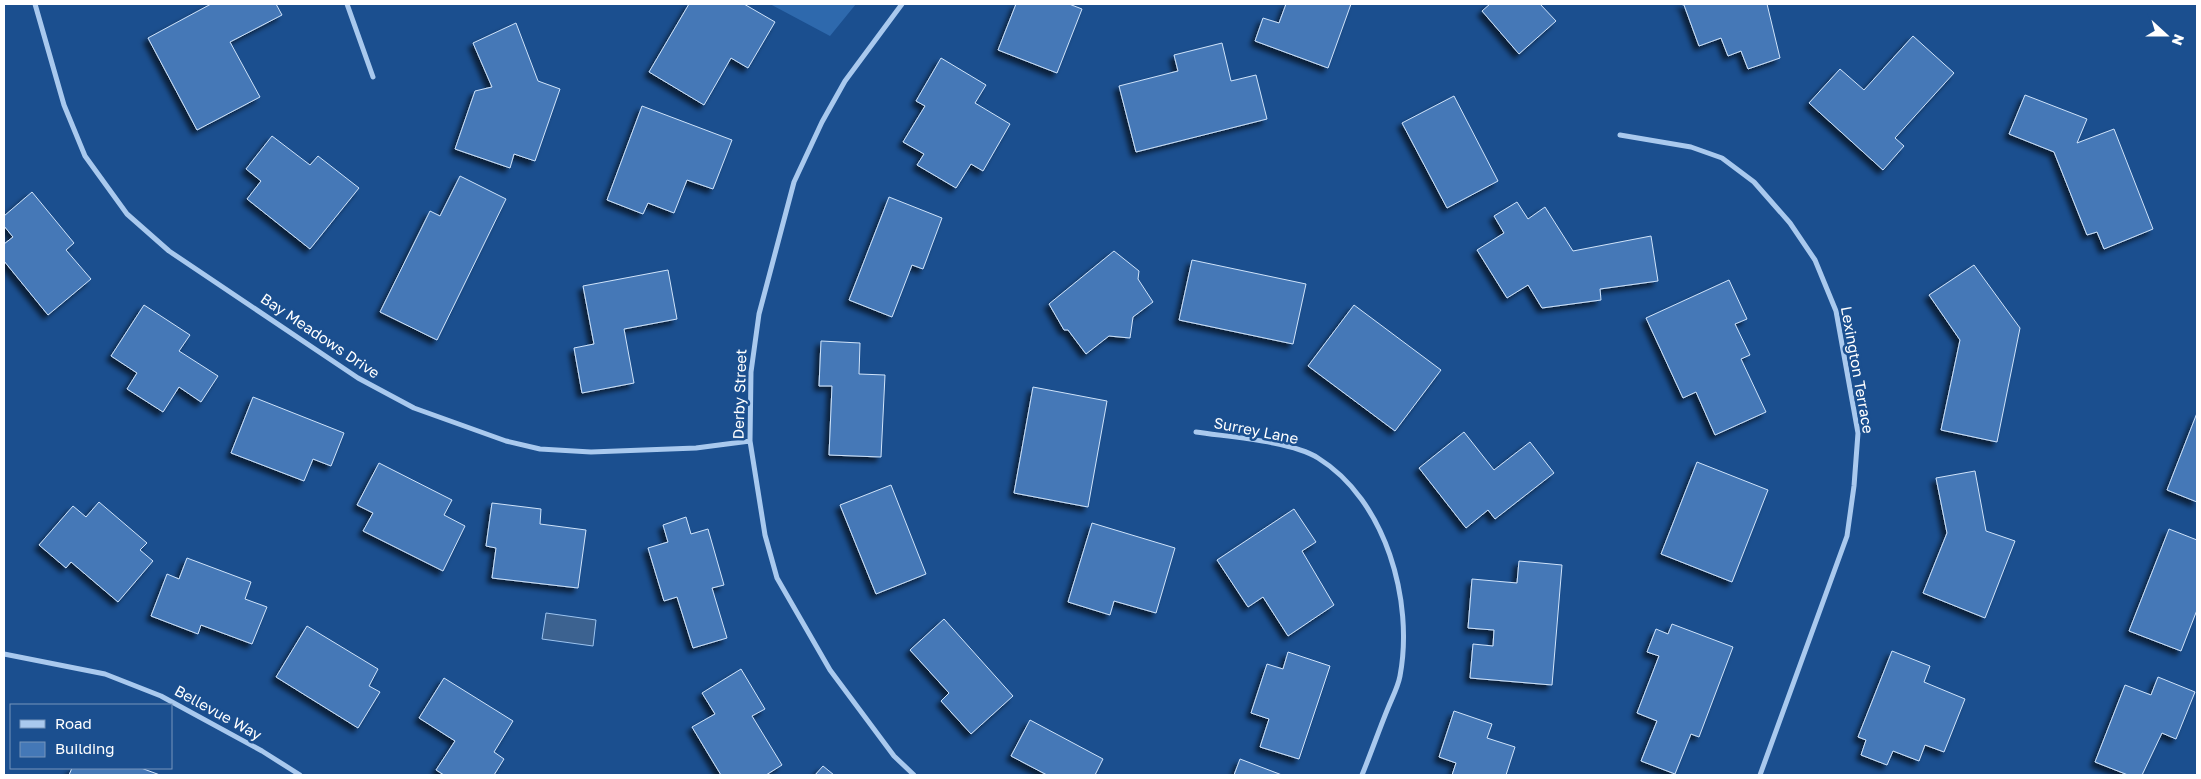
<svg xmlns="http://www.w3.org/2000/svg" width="2201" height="779" viewBox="0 0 2201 779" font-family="'Golos Text',sans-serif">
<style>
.green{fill:#2e69ad}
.water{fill:#3c6290;stroke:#9cc4f0}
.building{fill:#4478b7;stroke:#cfe3fa;filter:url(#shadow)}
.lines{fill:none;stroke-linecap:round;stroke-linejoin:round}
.minor{stroke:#a9c9ee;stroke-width:5}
.labels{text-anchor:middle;stroke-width:5;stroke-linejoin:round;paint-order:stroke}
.street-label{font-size:15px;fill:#fff;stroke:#1b4f8f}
</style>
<defs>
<filter id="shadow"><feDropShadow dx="-4.5" dy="4.5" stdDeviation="2.5" flood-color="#0009"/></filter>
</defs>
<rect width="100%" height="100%" fill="#1b4f8f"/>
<path class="green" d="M770,4h86l-26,32z"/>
<path class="water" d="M546,613l50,7 -3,26 -51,-7z"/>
<path class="building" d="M211,4h65l6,11 -52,27 30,55 -63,33 -49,-92z
M689,4h55l31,18 -27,46 -17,-10 -27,47 -55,-33z
M1016,4h53l13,5 -25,64 -59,-23z
M1286,4h65l-23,64 -73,-27 8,-23 16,5z
M1490,4h50l16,17 -37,33 -37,-43z
M1680,4h87l13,54 -32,11 -7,-18 -13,5 -7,-18 -22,8 -15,-41z
M516,23l22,58 22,8 -25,72 -21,-7 -4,14 -55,-19 20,-58 17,-4 -19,-44z
M1913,36l41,37 -59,65 9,8 -21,24 -74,-67 31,-34 24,21z
M1222,43l9,38 25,-6 11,44 -131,33 -17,-66 59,-15 -4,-16z
M941,58l45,27 -11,18 35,21 -27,47 -12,-7 -15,24 -39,-23 7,-11 -21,-12 22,-36 -9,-5z
M2025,95l62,24 -10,24 37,-14 39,100 -49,20 -7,-17 -10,3 -33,-83 -45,-18z
M1454,96l44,85 -51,27 -45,-85z
M642,106l90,34 -19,49 -26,-9 -13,33 -26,-10 -5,11 -36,-14z
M272,136l38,29 8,-9 41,32 -49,61 -63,-50 14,-18 -15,-12z
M460,176l46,23 -69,141 -57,-28 50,-101 10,5z
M32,192l42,51 -8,7 25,29 -43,36 -44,-54v-17l9,-7 -9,-11v-10z
M889,197l53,21 -19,51 -11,-4 -20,52 -43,-17z
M1517,202l11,17 17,-12 28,44 78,-15 7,45 -58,8 1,11 -59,8 -14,-23 -21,13 -30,-48 27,-17 -10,-17z
M1114,251l25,20 -1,8 15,23 -20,15 -3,21 -21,-2 -23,18 -18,-24h-4l-15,-26z
M1192,260l114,24 -13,60 -114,-24z
M1974,265l46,63 -23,114 -56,-12 19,-90 -31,-45z
M668,270l9,49 -53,10 10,54 -52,10 -8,-45 20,-4 -11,-58z
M1729,280l18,39 -12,5 15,31 -9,4 25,53 -51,23 -19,-43 -13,6 -37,-80z
M144,305l46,30 -11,16 39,25 -17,26 -22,-15 -16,25 -36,-23 10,-16 -26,-17z
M1354,305l87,65 -46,61 -87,-65z
M821,341l39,2 -1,31 26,1 -4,82 -52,-2 3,-69h-13z
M1033,387l74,14 -19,106 -74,-14z
M253,397l91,36 -13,33 -18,-7 -9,22 -73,-28z
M2197,413v89l-30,-12z
M1464,432l30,38 36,-28 24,31 -59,46 -7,-9 -22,18 -47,-60z
M1697,462l71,28 -36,92 -71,-28z
M379,463l73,37 -8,15 21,11 -22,45 -80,-40 10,-18 -16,-8z
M1975,471l11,60 29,10 -30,77 -62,-25 24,-60 -11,-55z
M891,485l35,89 -50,20 -36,-89z
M99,502l48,41 -7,7 13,11 -35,41 -47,-40 -5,6 -27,-23 34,-39 13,11z
M492,503l49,6 -1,15 46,6 -8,58 -86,-10 4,-30 -10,-2z
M1294,509l22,33 -14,9 32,54 -46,31 -25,-39 -15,10 -31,-47z
M686,517l5,17 17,-5 16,56 -12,3 15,50 -34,10 -16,-51 -13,4 -16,-53 20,-6 -5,-17z
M1092,523l83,25 -19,65 -42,-12 -4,14 -42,-13z
M2169,529l28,11v70l-16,41 -52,-20z
M187,558l64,24 -6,17 22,8 -15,37 -51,-19 -3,9 -47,-18 16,-42 12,5z
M1519,561l43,4 -10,120 -82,-7 3,-34 20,2 1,-16 -26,-2 4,-49 45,4z
M944,619l69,77 -42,38 -30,-33 8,-8 -39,-43z
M1672,624l61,23 -34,90 -8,-3 -16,40 -34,-13 16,-40 -20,-8 22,-57 -12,-4 9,-23 12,5z
M307,626l71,43 -9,17 11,6 -22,36 -82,-51z
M1892,651l38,15 -6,16 41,17 -21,53 -19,-7 -6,16 -26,-10 -6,14 -26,-10 5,-15 -8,-3z
M1288,652l42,14 -31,93 -39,-12 9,-28 -18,-6 16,-49 16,5z
M741,669l24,40 -13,7 30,49 -16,10h-45l-29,-48 23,-13 -13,-21z
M2158,677l37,15 -19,47 -14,-6 -20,42h-14l-33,-13 30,-77 26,10z
M444,678l69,43 -19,31 10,7 -10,16h-50l-8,-5 19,-29 -36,-23z
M1454,711l38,13 -5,14 28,9 -9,28h-54l4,-12 -17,-6z
M1030,720l73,39 -8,16h-48l-36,-19z
M1240,759l42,16h-48z
M823,766l11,9h-19z
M72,768h69l19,7h-91z"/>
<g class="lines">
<path class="minor" d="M35,4l29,101 21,51 42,58 42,37 189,127 56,30 92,33 34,8 51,3 105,-4 54,-7
M347,4l26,73
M902,4l-57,77 -23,41 -28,60 -35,132 -8,58 -1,69 15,94 12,43 53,92 64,86 20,19
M1620,135l71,12 31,11 32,24 36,41 25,37 21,51 22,122 -4,53 -7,50 -87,239
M1196,432c33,5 95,9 122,26 68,42 96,143 82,218 -2,11 -8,22 -12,32 -9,22 -17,45 -26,67
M4,654l101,20 56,22 101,55 38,24"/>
</g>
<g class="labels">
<g class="street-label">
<text transform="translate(320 336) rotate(34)" y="5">Bay Meadows Drive</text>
<text transform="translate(1857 370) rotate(80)" y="5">Lexington Terrace</text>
<text transform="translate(740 394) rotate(-88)" y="5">Derby Street</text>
<text transform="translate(1256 431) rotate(11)" y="5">Surrey Lane</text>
<text transform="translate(218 713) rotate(29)" y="5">Bellevue Way</text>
</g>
</g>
<rect width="2201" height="779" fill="none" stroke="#ffffff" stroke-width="10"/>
<rect x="10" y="704" width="162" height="65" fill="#1b4f8f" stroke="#7695bc"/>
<rect x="20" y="720" width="25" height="8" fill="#a9c9ee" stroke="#7695bc"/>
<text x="55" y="729" font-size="15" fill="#ffffff">Road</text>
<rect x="20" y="742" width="25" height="15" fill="#4478b7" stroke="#7695bc"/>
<text x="55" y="754" font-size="15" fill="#ffffff">Building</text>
<g transform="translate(2166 35) rotate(111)" stroke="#1b4f8f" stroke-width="4" paint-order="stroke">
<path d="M0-4L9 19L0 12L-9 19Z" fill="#ffffff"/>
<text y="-8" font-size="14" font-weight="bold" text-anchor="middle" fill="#ffffff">N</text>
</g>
</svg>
